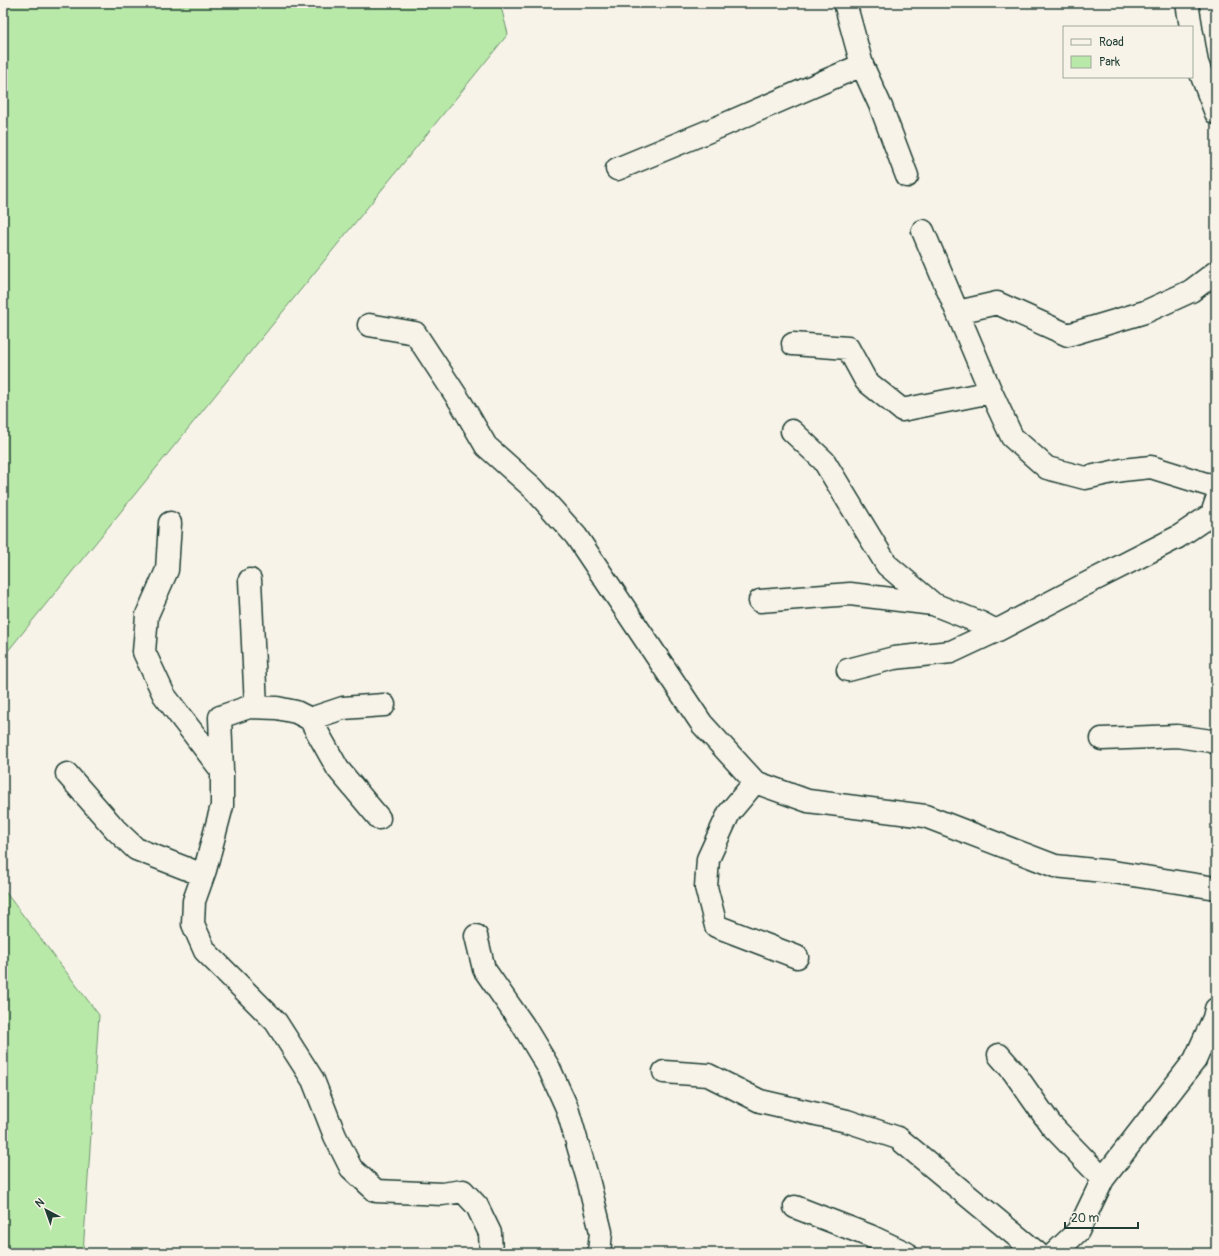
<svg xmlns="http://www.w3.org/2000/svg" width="1219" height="1256" viewBox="0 0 1219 1256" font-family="Pangolin,sans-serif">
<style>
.green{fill:#b9e9a8;stroke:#6c936e}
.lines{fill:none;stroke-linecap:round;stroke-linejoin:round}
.minor-casing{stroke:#1f3d34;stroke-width:25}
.minor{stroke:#f7f3e8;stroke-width:22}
</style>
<rect width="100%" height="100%" fill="#f7f3e8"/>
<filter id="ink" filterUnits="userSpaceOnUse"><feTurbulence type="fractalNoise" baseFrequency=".025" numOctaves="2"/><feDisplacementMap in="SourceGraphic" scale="8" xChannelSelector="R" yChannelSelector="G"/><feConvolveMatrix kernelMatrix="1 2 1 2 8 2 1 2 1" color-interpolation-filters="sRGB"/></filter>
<g filter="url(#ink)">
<path class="green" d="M3,3h497l8,31 -505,623z
M3,889l96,126 -16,238h-80z"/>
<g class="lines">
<defs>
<path id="minor" d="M845,3l17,62 19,42 26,69
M1187,3l4,24
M1192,33l5,30 19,50
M617,169l104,-43 141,-61
M923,231l68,161
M958,312l39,-9 71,32 77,-23 46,-21 25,-19
M369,325l46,8 46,70 25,43 47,42 43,48 126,188 53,58 53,19 117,15 130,50 58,6 103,16
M793,344l55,4 18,33 36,29 89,-18 21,45 35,31 38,10 37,-8 29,-3 58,18 7,-2
M792,431l32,30 63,104 46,39 48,19 15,8 84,-44 98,-50 34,-23 4,-12
M170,523l-3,47 -20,45 -3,37 20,43 58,76
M250,580l6,127
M760,601l90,-7 83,10
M848,670l46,-12 57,-6 45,-21
M310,719l33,-11 41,-3
M1102,739l75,-3 34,5 5,2
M67,774l49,56 20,19 67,26
M755,782l-26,31 -21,46 -2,28 10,39 81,31
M379,818l-41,-49 -28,-50 -14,-7 -19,-4 -28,-1 -29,10 2,54v35l-17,64 -11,31 -1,23 12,27 71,71 37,58 22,56 16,32 25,23 66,3 21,-3 14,15 13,27 1,20
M476,936l8,33 39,56 26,43 18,40 22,75 12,49 -2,21
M999,1055l14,16 38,54 52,54
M664,1072l44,3 52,26 87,20 51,17 139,115
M795,1207l75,29 36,17
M1055,1253l23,-22 25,-52 92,-119 19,-42 2,-9"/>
</defs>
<use href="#minor" class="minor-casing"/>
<use href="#minor" class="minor"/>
</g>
</g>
<rect width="1219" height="1256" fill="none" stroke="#f7f3e8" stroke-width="16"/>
<rect x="8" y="8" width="1203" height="1240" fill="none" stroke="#1f3d34" stroke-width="1.5" filter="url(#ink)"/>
<rect x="1063" y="26" width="130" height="52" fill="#f7f3e8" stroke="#a1aaa0"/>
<rect x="1071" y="39" width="20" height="6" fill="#f7f3e8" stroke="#a1aaa0"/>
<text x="1099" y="46" font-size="12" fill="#1f3d34">Road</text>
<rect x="1071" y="56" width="20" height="12" fill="#b9e9a8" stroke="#a1aaa0"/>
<text x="1099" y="66" font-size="12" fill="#1f3d34">Park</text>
<g transform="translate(46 1210) rotate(319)" stroke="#f7f3e8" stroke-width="3" paint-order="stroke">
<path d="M0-3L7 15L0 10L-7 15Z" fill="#1f3d34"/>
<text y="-6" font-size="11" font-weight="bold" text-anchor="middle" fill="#1f3d34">N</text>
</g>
<path d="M1065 1222v6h73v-6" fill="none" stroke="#1f3d34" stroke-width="2"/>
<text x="1071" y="1222" font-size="12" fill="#1f3d34" stroke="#f7f3e8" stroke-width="3" paint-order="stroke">20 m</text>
</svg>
